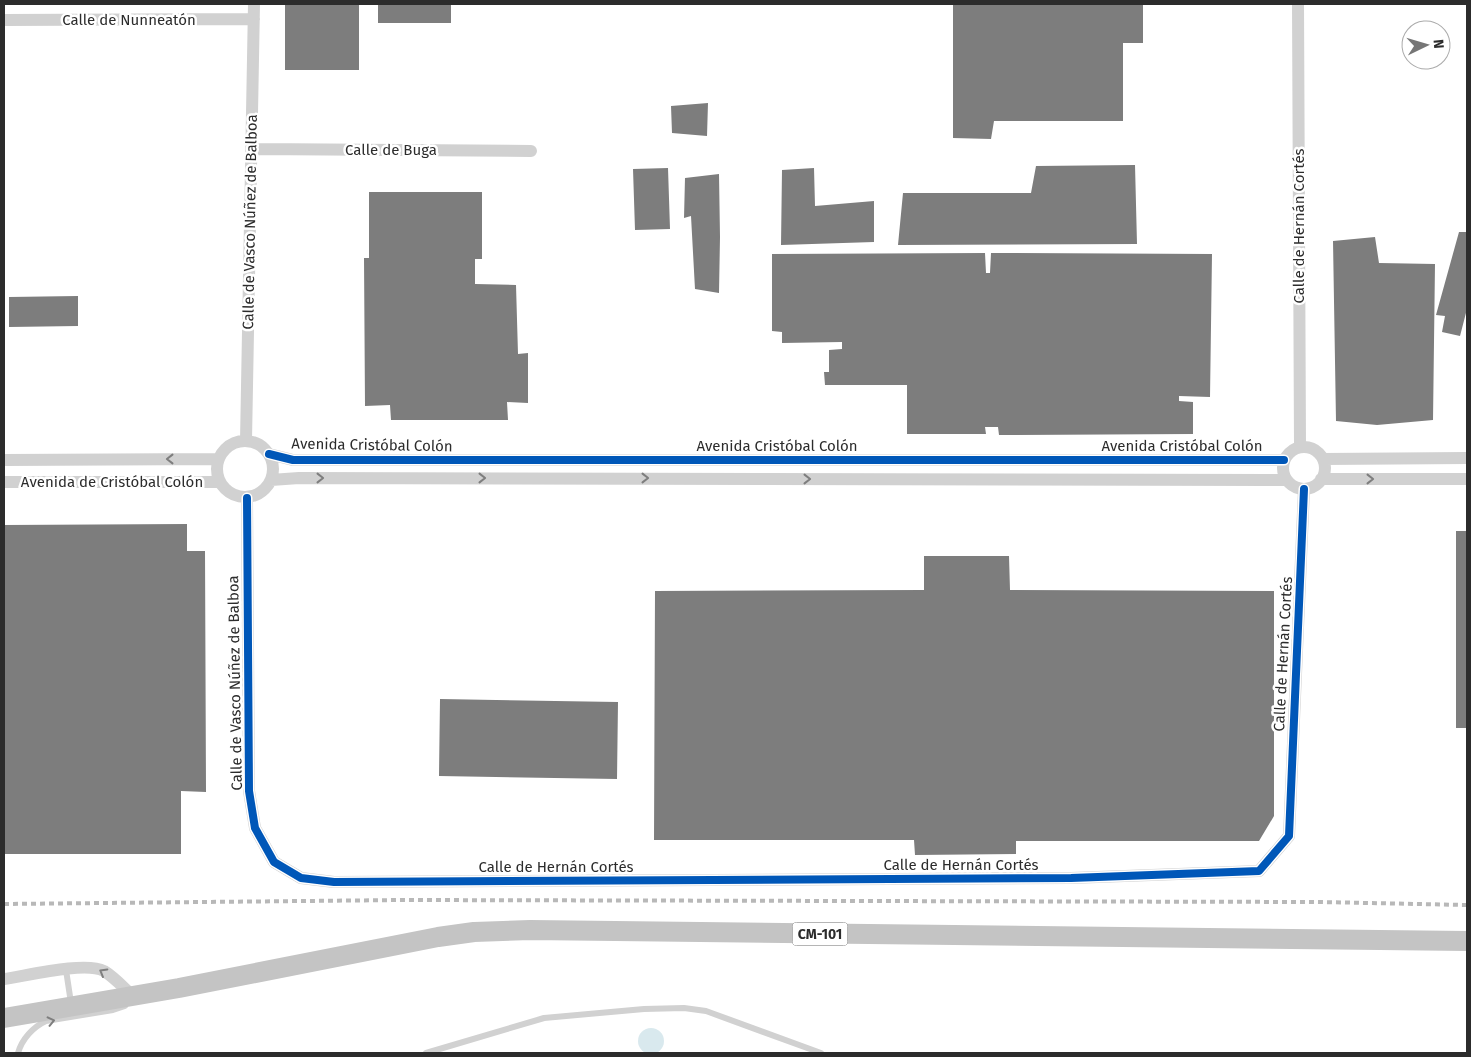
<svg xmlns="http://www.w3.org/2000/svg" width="1471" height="1057" viewBox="0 0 1471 1057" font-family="'Fira Sans',sans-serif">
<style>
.water{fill:#d9e9ee}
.building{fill:#7d7d7d}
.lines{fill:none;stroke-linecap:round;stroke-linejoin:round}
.service{stroke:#d1d1d1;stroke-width:6}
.minor{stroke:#d1d1d1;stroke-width:12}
.primary{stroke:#c4c4c4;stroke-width:20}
.rail{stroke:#b8b8b8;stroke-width:4;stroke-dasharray:5 4;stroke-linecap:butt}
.cycleway-casing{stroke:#fff;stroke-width:11}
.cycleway{stroke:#0057b8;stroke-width:8}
.oneway{stroke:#7e7e7e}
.labels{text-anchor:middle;stroke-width:5;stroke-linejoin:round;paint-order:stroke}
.shield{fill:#fff;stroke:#6b6b6b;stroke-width:1}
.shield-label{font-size:14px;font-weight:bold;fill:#2c2c2c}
.street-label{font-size:15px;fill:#2c2c2c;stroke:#fff}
</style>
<rect width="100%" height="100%" fill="#fff"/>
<path class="water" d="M638 1041a13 13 0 1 1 26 0a13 13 0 1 1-26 0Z"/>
<path class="building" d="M285,4h74v66h-74z
M378,4h73v19h-73z
M953,4h190v39h-20v78h-129l-3,18 -38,-1z
M708,103l-1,33 -35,-3 -1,-27z
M1135,165l2,79 -239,1 5,-52h128l5,-27z
M668,168l2,61 -35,1 -2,-61z
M814,168l1,38 59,-5v41l-93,3 1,-75z
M719,174l1,63 -1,56 -24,-4 -4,-73 -7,2 1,-40z
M369,192h113v67h-7v25l41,1 2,69 10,-1v50l-21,-1 1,18h-117l-1,-15 -25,1 -1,-148h5z
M1459,232h8v77l-7,27 -18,-4 3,-16 -9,-1z
M1375,237l4,26 56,1 -2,156 -56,5 -41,-4 -3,-180z
M985,253l1,20h4l1,-20 221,1 -2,143 -31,-1v5l14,1v32l-194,1 -1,-8h-13l1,7h-79v-49h-82l-1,-13h5v-22l13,-1v-7l-60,1v-11l-10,-1v-77z
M78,296v30l-69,1v-30z
M187,524v27h18l1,241 -25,-1v63h-177v-329z
M1456,531h11v197h-11z
M924,556h85l1,34 264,1v225l-15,25h-243v13l-101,1 -1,-15h-260l1,-249 269,-1z
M440,699l178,3 -1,77 -178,-3z"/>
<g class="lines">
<path class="service" d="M66,970l5,33
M18,1053c4,-14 15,-26 28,-32l67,-11 12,-4
M426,1053l118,-35 100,-9 40,-1 22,3 115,42"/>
<path class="minor" d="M1298,4l2,443
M4,20l250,-1
M252,149l279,2
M217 469a28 28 0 1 1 56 0a28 28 0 1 1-56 0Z
M246,441l8,-437
M1283 468a21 21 0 1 1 42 0a21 21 0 1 1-42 0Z
M269,454l24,6h991
M1323,459l144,-1
M4,460l215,-1
M1321,479h146
M271,480l28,-2 987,2
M4,482h216
M247,498l2,293 6,37 19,34 27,16 33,4 737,-4 188,-7 30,-35 15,-347
M4,979c22,-3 81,-18 100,-8 10,6 20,17 29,25"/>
<path class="primary" d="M4,1018l175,-30 259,-51 36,-5 56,-2 937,11"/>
<path class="rail" d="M4,904l399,-4 917,2 147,3"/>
<defs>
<path id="cycleway" d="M269,454l24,6h991
M247,498l2,293 6,37 19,34 27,16 33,4 737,-4 188,-7 30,-35 15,-347"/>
</defs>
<use href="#cycleway" class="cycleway-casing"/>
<use href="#cycleway" class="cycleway"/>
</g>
<defs><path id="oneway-chevron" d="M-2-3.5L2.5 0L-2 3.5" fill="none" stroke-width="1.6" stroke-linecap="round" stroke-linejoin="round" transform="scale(1.25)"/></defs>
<g class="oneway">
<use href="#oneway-chevron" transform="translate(170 459) rotate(180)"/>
<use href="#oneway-chevron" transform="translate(320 478)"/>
<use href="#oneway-chevron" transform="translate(482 478)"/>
<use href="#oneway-chevron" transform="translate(645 478)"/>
<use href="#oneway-chevron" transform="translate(807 479)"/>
<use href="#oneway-chevron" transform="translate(1370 479)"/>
<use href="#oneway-chevron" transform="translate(103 972) rotate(-150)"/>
<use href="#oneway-chevron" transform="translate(51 1021) rotate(-13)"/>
</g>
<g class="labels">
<rect class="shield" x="792.5" y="922.5" width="55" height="23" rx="4"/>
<g class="shield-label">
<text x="820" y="939">CM-101</text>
</g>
<g class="street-label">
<text x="129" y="25">Calle de Nunneatón</text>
<text x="391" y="155">Calle de Buga</text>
<text transform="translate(250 222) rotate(-89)" y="5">Calle de Vasco Núñez de Balboa</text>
<text transform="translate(1299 226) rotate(-90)" y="5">Calle de Hernán Cortés</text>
<text transform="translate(372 445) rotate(1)" y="5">Avenida Cristóbal Colón</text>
<text x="777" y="451">Avenida Cristóbal Colón</text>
<text x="1182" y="451">Avenida Cristóbal Colón</text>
<text x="112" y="487">Avenida de Cristóbal Colón</text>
<text transform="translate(1283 654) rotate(-87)" y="5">Calle de Hernán Cortés</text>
<text transform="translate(235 683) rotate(-91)" y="5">Calle de Vasco Núñez de Balboa</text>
<text x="961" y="870">Calle de Hernán Cortés</text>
<text x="556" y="872">Calle de Hernán Cortés</text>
</g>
</g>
<rect width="1471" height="1057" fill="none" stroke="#2c2c2c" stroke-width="10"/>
<g transform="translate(1426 45) rotate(85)"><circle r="24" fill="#ffffff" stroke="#ababab"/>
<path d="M0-4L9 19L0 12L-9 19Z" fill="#767676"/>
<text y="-8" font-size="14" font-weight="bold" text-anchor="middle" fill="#2c2c2c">N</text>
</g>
</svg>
